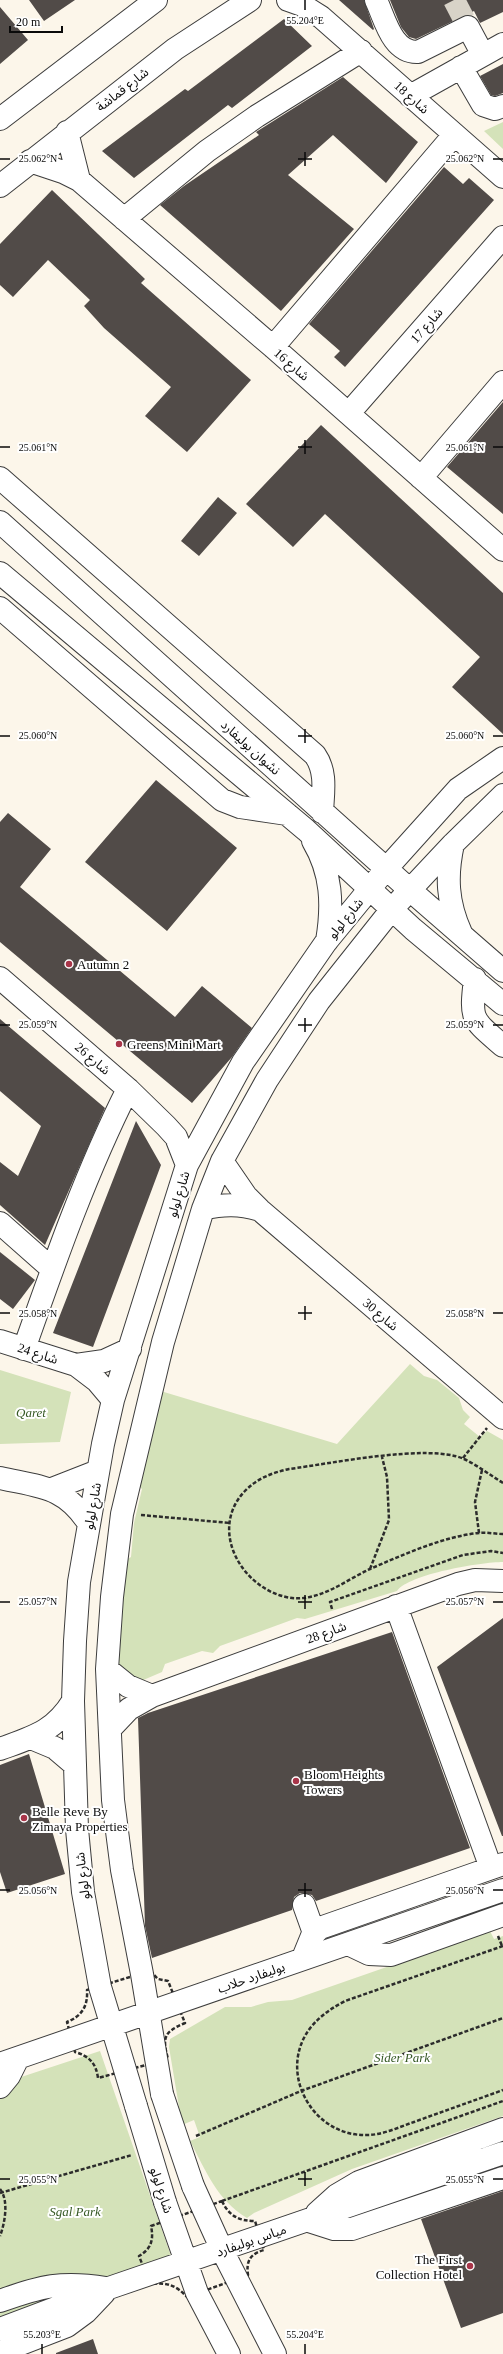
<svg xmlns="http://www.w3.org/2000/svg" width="503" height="2354" viewBox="0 0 503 2354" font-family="'Times New Roman','Noto Sans Arabic',serif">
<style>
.green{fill:#d4e2b9}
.building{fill:#514b48}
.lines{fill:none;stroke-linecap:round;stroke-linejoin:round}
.minor-tunnel{stroke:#d8d3c8;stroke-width:22;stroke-dasharray:22 11;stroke-linecap:butt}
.minor-casing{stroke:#3d3d3d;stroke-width:24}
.path{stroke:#2c2c2c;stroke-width:2.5;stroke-dasharray:4 2;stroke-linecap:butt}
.minor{stroke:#fff;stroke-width:22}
.minor-bridge-casing{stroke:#3d3d3d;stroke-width:24;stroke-linecap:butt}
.minor-bridge{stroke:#fff;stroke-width:22}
.ticks{fill:none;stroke:#0a0a0a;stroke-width:1.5}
.poi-dot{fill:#a83549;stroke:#fff;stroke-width:1.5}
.labels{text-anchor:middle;stroke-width:4;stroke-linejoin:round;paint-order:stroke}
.street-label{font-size:13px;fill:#0a0a0a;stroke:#fff}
.poi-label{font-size:13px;fill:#0a0a0a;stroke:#fff;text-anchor:start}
.park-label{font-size:13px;font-style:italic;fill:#365924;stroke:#fff}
.ticks-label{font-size:10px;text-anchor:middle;fill:#0a0a0a;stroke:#fff;stroke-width:4;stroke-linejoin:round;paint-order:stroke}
</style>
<rect width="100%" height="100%" fill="#fcf6ea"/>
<path class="green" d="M503,122v27l-19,-18z
M410,1364l14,12 13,4 22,18 4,12 7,7 -6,7 16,13 7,-6 16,9v122c-22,0 -94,12 -106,29l-92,28 -8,-1 -77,28 -7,7 -11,-2 -37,13 -3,8 -21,9 -27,-11 4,-105 13,-8 3,-34 8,-34 -7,-6 19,-94 183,55z
M0,1370l71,22 -11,50 -60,2z
M490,1931l4,8 9,-3v180l-151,53 -98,44 -7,5c-30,-18 -41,-47 -57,-77l10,-4 -6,-17 -12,5 -13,-78 1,-8 55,-32h26l17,-5 24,-2z
M100,2051l71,205 -171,63v-235z"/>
<path class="building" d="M29,0h46l-31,21z
M339,0h25l10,29 -1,1z
M390,0h113v12l-23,11 -6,-12 -58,28 -7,-2 -8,-10z
M0,7l28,33 -28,24z
M284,19l28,27 -80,62 -4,-3 -94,73 -32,-27 83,-62 3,2z
M503,64v29l-8,3 -4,-1 -11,-19z
M343,77l75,65 -32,41 -53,-48 -45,40 66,54 -73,82 -121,-106 24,-19 75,-51 -3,-3z
M444,167l19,17 6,-6 25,22 -149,167 -11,-10 6,-6 -31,-27z
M52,190l93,89 -4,4 110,97 -64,72 -42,-36 26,-29 -67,-59 -20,-22 6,-6 -42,-40 -35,37 -13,-12v-41z
M503,402v112l-56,-47z
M321,425l182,168v141l-51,-47 28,-30 -155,-143 -32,33 -47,-43z
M218,497l19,16 -38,43 -18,-15z
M156,780l81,68 -70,83 -82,-69z
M8,813l43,36 -31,38 155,130 27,-31 50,42 -20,29 -40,46 -192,-161v-120z
M0,1019l105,89 -60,137 -45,-40v-43l18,14 23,-50 -41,-35z
M136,1121l25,44 -68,182 -40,-14z
M0,1252l35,28 -22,29 -13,-10z
M503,1618v218h-1l-65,-169z
M392,1632l78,216 -154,53 -4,-6 -12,-2 -6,4 -2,13 -140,48 -7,-32 -7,-208 10,-5z
M29,1754l36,120 -58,19 -7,-21v-107z
M503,2191v122l-42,15 -40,-109z
M93,2339l5,15h-42v-1z"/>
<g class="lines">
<path class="minor-tunnel" d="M454,0l14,27"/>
<defs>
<path id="minor" d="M288,0l14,5 19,12 182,160
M376,0c9,19 16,53 42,52l50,-25 15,28
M461,67l22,38 12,4 8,-3
M410,96l93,-52
M0,119l156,-119
M67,132l12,48
M30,161l33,11 16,8 194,167 230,203
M0,186l175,-137 75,-49
M124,219l83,-68 50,-35 104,-65
M273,347l181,-212
M349,413l154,-176
M0,478l315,277c12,17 8,37 7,57
M421,478l82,-96
M0,522l410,368 93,81
M0,573l306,257 107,99 90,75
M0,608l222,192 18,7 47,7
M313,841c19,32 20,64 14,100
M453,844c-7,32 -6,58 8,89
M0,978l128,111 38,37 10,11 11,28
M475,979c-5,42 -3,40 28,67
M222,1161l24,35 14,14 243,208
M203,1209c21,-5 36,-5 57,1
M0,1223l52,46
M0,1341l76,24 21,16 16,19
M24,1349c31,-88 62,-177 104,-260
M76,1365l28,-4 26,-12
M0,1478c40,9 65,8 89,46
M52,1489l46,-18
M396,1606l95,262
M107,1669l21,17 24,10
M110,1729l19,-20 23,-13 306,-112 17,-4 28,1
M31,1738l24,10 20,17
M0,1749c33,-12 54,-17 73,-48
M304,1905l10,28
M348,1944l21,10 22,1 112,-40
M303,1958l9,-22 8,-8 183,-64
M0,2064l503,-174
M0,2087l9,-11 9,-18
M162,2094l-20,-120 -20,-104 -9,-70 -6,-131 5,-72 10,-83 41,-172 40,-133 19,-48 45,-81 52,-79 73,-92 61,-65 50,-49
M136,2106l-36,-119 -17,-95 -6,-63 -4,-128 2,-60 4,-59 24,-138 10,-44 74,-235 56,-103 83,-120 60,-73 72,-80 45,-31
M193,2186l29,64 53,104
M165,2202l32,91 32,61
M317,2213l20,-18 22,-13 144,-53
M309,2221l25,8h18l151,-51
M0,2301c41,-15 62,-20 106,-13
M0,2329l109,-41 394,-135
M0,2352l67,-26 19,-14 18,-19"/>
</defs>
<use href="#minor" class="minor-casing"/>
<path class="path" d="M463,1458l24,-30
M503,1483c-13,-8 -26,-18 -39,-24 -35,-16 -135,5 -175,10 -18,4 -33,10 -45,23 -35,38 -3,95 42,105 31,7 58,-16 84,-28 32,-14 75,-33 109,-36 8,-1 16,1 24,1
M141,1515l89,8
M479,1533l-4,-31 7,-32
M370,1569l19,-49 -2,-43 -5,-20
M332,1609l-2,-7 133,-47 28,-4 12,2
M498,1936l4,10
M503,1946l-158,55c-13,7 -24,14 -34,26 -35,44 1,110 56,108 16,0 32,-8 47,-13 30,-11 59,-21 89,-32
M150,1971l8,8 10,2 17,42c-21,9 -23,14 -17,36l-70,19c-2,-15 -9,-22 -23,-26l-8,-30c15,-6 21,-16 20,-32z
M196,2136l105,-45 202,-73
M0,2189c9,11 5,34 0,47
M0,2193l132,-38
M222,2201c7,15 17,20 33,20l9,29c-14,4 -18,11 -16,25l-61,22c-11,-12 -21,-15 -37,-13l-11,-28c12,-7 15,-16 12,-30z
M222,2201l281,-100"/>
<use href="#minor" class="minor"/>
<defs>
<path id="minor-bridge" d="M162,2094l31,92
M136,2106l29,96"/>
</defs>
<use href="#minor-bridge" class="minor-bridge-casing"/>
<use href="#minor-bridge" class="minor-bridge"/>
</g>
<path class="ticks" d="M305,0v10M305,152v14M0,159h10M298,159h14M493,159h10M305,440v14M0,447h10M298,447h14M493,447h10M305,729v14M0,736h10M298,736h14M493,736h10M305,1018v14M0,1025h10M298,1025h14M493,1025h10M305,1306v14M0,1313h10M298,1313h14M493,1313h10M305,1595v14M0,1602h10M298,1602h14M493,1602h10M305,1883v14M0,1890h10M298,1890h14M493,1890h10M305,2172v14M0,2179h10M298,2179h14M493,2179h10M42,2344v10M305,2344v10"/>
<g class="poi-dot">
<circle cx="69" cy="964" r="4"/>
<circle cx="119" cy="1044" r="4"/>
<circle cx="296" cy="1781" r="4"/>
<circle cx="24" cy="1818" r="4"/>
<circle cx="470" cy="2266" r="4"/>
</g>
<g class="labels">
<g class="street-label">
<text transform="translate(122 89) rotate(-38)" y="5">شارع قماشة</text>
<text transform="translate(412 97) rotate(42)" y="5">شارع 18</text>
<text transform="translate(426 325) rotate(-49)" y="5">شارع 17</text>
<text transform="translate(292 364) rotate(41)" y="5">شارع 16</text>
<text transform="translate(251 747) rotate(42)" y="5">نشوان بوليفارد</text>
<text transform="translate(345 918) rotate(-51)" y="5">شارع لولو</text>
<text transform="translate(93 1058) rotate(41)" y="5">شارع 26</text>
<text transform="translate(178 1194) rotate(-73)" y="5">شارع لولو</text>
<text transform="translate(381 1314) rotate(41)" y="5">شارع 30</text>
<text transform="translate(38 1353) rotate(18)" y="5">شارع 24</text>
<text transform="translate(92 1506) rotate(-80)" y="5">شارع لولو</text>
<text transform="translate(326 1632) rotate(-20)" y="5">شارع 28</text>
<text transform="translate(82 1876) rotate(-97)" y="5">شارع لولو</text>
<text transform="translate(251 1977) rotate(-19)" y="5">بوليفارد حلاب</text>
<text transform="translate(162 2190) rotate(72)" y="5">شارع لولو</text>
<text transform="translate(251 2240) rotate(-19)" y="5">مياس بوليفارد</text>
</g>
<g class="poi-label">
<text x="77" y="969">Autumn 2</text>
<text x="127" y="1049">Greens Mini Mart</text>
<text x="304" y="1779">Bloom Heights<tspan x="304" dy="15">Towers</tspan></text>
<text x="32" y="1816">Belle Reve By<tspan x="32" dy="15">Zimaya Properties</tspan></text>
<text x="462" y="2264" text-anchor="end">The First<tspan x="462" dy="15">Collection Hotel</tspan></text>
</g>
<g class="park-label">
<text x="31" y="1417">Qaret</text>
<text x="402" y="2062">Sider Park</text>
<text x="75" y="2216">Sgal Park</text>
</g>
</g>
<g class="ticks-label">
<text x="305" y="24">55.204°E</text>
<text x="38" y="162">25.062°N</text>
<text x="465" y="162">25.062°N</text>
<text x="38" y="451">25.061°N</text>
<text x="465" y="451">25.061°N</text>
<text x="38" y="739">25.060°N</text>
<text x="465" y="739">25.060°N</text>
<text x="38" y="1028">25.059°N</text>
<text x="465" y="1028">25.059°N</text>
<text x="38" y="1317">25.058°N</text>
<text x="465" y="1317">25.058°N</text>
<text x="38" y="1605">25.057°N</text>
<text x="465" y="1605">25.057°N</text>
<text x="38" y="1894">25.056°N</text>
<text x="465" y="1894">25.056°N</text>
<text x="38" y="2183">25.055°N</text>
<text x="465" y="2183">25.055°N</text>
<text x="42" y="2338">55.203°E</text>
<text x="305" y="2338">55.204°E</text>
</g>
<path d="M10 26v6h52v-6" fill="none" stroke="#0a0a0a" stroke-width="2"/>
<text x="16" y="26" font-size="12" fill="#0a0a0a" stroke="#ffffff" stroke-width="3" paint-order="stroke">20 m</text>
</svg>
